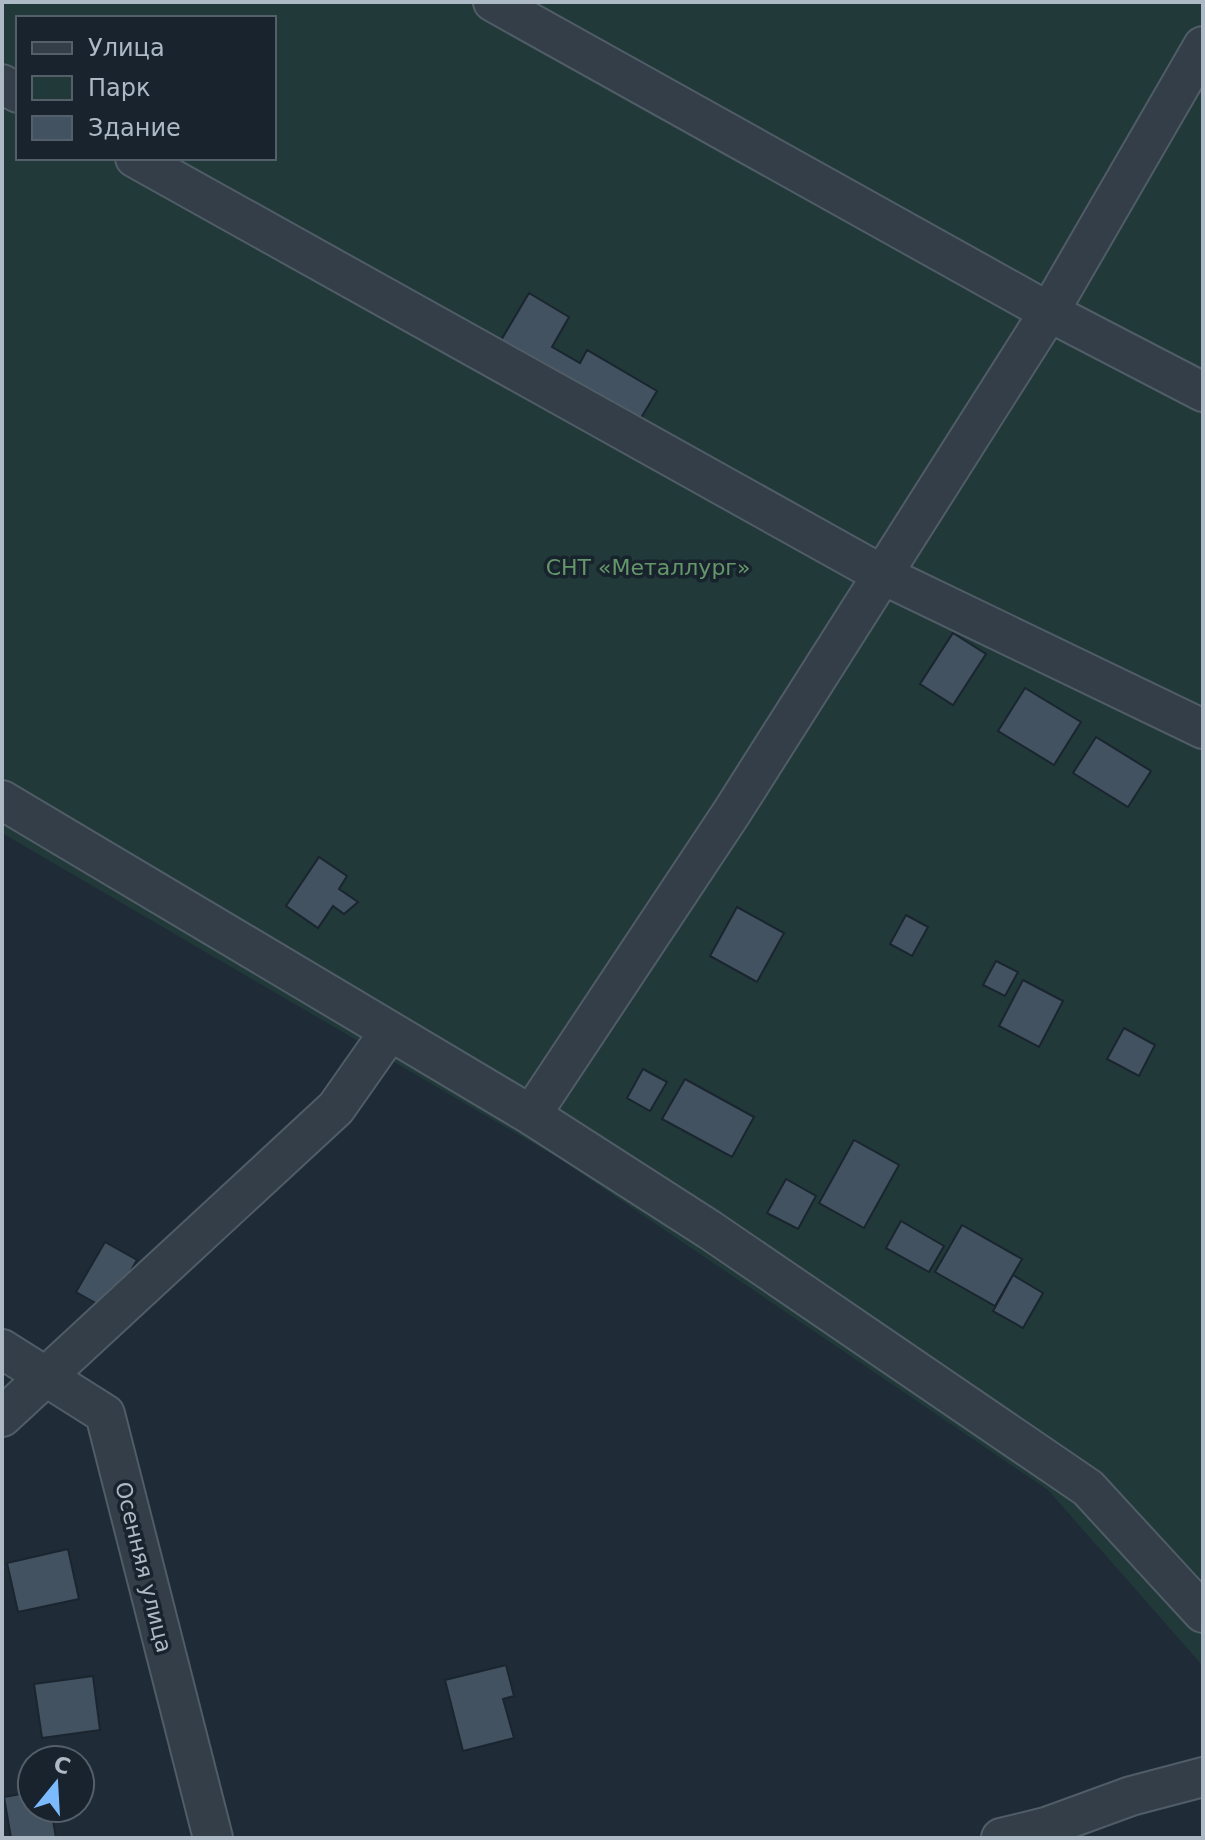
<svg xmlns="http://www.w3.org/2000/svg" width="1205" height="1840" viewBox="0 0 1205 1840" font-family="'DejaVu Sans',sans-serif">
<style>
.green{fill:#213939;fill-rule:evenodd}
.building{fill:#425260;stroke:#1a252f;stroke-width:2}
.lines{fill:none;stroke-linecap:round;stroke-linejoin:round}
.minor-casing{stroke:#505c66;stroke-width:42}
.minor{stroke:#333e49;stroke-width:38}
.labels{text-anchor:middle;stroke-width:7;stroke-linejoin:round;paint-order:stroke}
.park-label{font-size:22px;fill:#64976a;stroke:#18232d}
.street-label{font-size:22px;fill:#adb9c5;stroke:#18232d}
</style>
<rect width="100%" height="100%" fill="#1f2c38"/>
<path class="green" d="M2,2h1201v1664l-155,-176 -488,-331 -558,-326zM18,18h256v140h-256z"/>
<path class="building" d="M529,293l40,24 -17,30 28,16 7,-13 70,41 -22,37 -138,-81z
M953,633l33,21 -33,51 -33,-21z
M1025,688l56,34 -27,43 -56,-34z
M1096,737l55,34 -23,36 -55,-34z
M319,857l28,19 -8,13 19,13 -14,12 -11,-8 -15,22 -32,-22z
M737,907l47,26 -27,49 -47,-26z
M906,915l22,12 -16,29 -22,-12z
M996,961l22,11 -13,24 -22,-11z
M1023,980l40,21 -24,46 -40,-21z
M1124,1028l31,17 -16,31 -32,-17z
M643,1069l24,13 -17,29 -23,-13z
M685,1079l69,38 -22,40 -70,-38z
M854,1140l45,25 -35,63 -45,-25z
M786,1179l30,17 -18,33 -31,-16z
M901,1221l43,25 -15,26 -43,-24z
M962,1225l60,34 -27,47 -60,-34z
M105,1242l32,18 -29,50 -32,-18z
M1013,1275l30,18 -20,35 -30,-17z
M68,1549l11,50 -61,13 -11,-49z
M506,1665l8,31 -11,3 11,39 -51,13 -18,-71z
M93,1676l7,54 -58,8 -8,-54z
M32,1792v16h19l5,30h-45l-7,-41z"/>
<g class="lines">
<defs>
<path id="minor" d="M493,2l556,310 154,80
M2,84l16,9
M135,158l746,416 322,155
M2,800l529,315 179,115 378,258 115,125
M531,1115l201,-303 317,-500 154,-266
M2,1349l103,65 108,424
M2,1417l334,-309 54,-77
M1001,1838l45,-11 85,-31 72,-19"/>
</defs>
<use href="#minor" class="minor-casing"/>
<use href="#minor" class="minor"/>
</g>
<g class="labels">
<g class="park-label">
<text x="648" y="575">СНТ «Металлург»</text>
</g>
<g class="street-label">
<text transform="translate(144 1567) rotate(76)" y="8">Осенняя улица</text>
</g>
</g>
<rect width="1205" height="1840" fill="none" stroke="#adb9c5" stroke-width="8"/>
<rect x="16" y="16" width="260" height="144" fill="#18232d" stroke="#545f6a" stroke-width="2"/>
<rect x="32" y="42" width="40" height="12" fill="#333e49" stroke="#545f6a" stroke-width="2"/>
<text x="88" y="56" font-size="24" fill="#adb9c5">Улица</text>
<rect x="32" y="76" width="40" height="24" fill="#213939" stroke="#545f6a" stroke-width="2"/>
<text x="88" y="96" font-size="24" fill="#adb9c5">Парк</text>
<rect x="32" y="116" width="40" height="24" fill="#425260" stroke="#545f6a" stroke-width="2"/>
<text x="88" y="136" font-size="24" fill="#adb9c5">Здание</text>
<g transform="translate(56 1784) rotate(18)"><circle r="38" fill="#18232d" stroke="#545f6a" stroke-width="2"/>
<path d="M0-6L14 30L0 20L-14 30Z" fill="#7bbafc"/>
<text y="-12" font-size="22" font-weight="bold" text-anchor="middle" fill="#adb9c5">С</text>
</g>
</svg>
